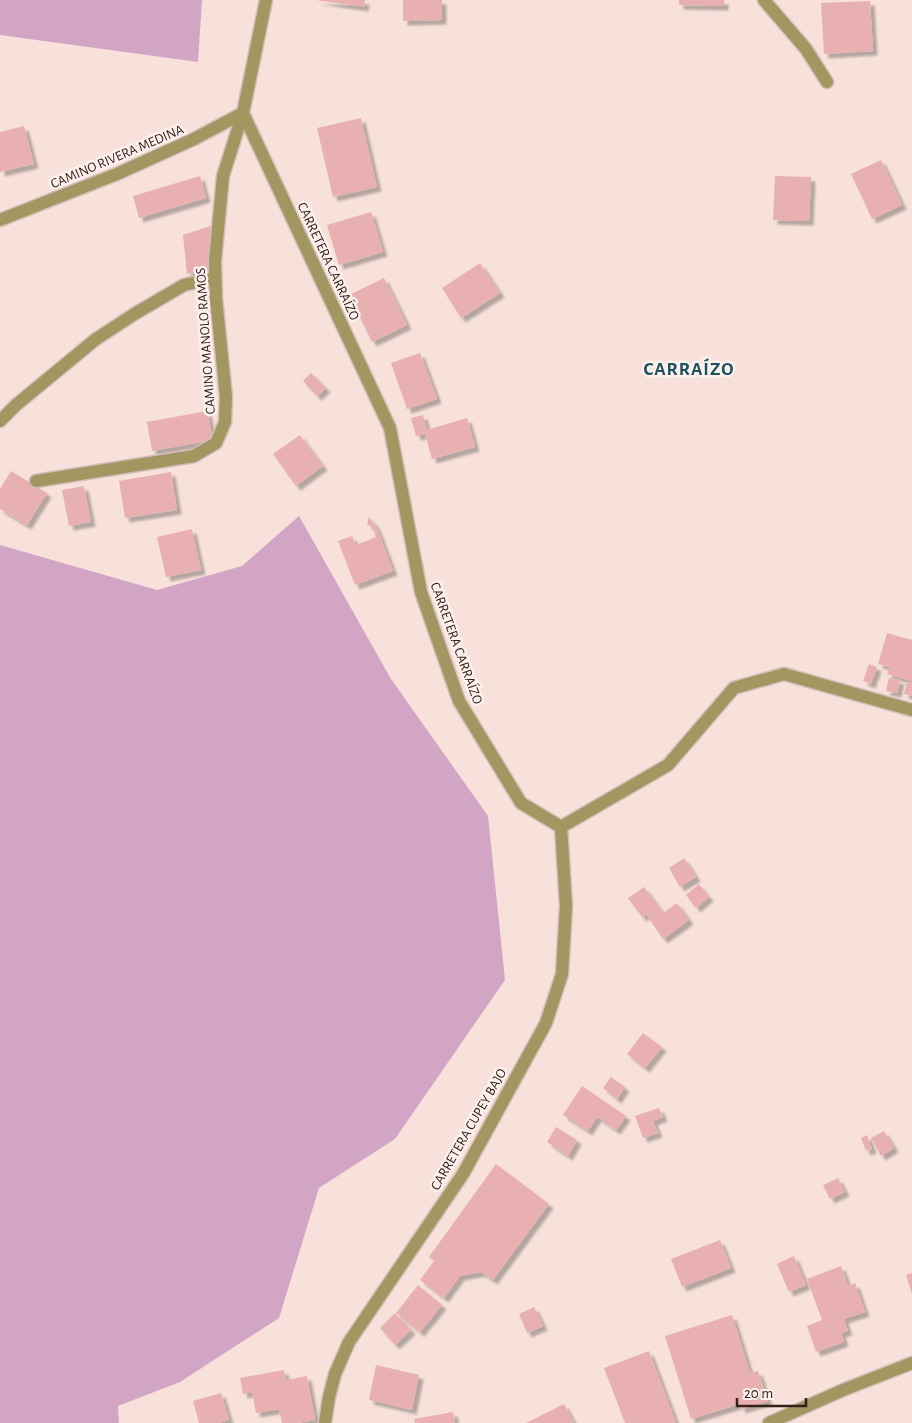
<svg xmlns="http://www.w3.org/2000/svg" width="912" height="1423" viewBox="0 0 912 1423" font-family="'Alegreya Sans',sans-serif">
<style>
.green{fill:#d2a5c5}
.building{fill:#e8b0b1;filter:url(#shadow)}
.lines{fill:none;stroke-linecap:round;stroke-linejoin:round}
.minor-casing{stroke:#d4beb8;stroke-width:15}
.tertiary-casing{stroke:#d4beb8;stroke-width:15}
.minor{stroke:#a29661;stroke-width:12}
.tertiary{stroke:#a29661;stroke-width:12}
.labels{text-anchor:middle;stroke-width:5;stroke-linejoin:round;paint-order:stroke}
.street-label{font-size:14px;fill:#35211b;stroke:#fcf1ed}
.district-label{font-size:19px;font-weight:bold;letter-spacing:1px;fill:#1d5360;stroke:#fcf1ed}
</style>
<defs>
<filter id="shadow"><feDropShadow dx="4.5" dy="4.5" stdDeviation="1" flood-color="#0004"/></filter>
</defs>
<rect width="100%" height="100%" fill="#f7e1da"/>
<path class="green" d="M0,0h202l-4,62 -198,-27z
M299,516l92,163 97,137 17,164 -110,159 -76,49 -40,130 -99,64 -62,24 1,17h-119v-878l157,45 85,-24z"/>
<path class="building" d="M316,0h49l-1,7z
M403,0h39v20l-39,1z
M679,0h45v6l-45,-1z
M870,1l3,50 -49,3 -3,-51z
M361,118l16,69 -44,10 -16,-69z
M24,126l10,38 -34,8v-40z
M881,160l21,45 -30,14 -21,-45z
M200,176l6,22 -67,20 -6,-22z
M775,176l36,1 -2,44 -36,-1z
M371,212l12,40 -44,13 -12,-40z
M213,225l-2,43 -24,6 -4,-39z
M480,263l20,30 -39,25 -19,-30z
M384,278l23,47 -35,17 -23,-47z
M420,353l17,46 -30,10 -16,-46z
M311,373l15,15 -9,8 -14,-15z
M207,411l6,29 -61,11 -5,-29z
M423,415l4,15 40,-12 8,29 -43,12 -7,-25 -9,2 -5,-18z
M300,435l23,31 -27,20 -23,-32z
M11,471l36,22 -20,32 -27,-16v-20z
M171,472l6,38 -52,8 -6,-37z
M84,486l7,36 -22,4 -7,-36z
M369,517l7,9 17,45 -38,14 -17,-44 14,-5 4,9 20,-8 -3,-9 -6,-4z
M192,529l9,41 -35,7 -9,-40z
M887,633l25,7v41l-25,-7 3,-7 -12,-3z
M869,664l8,3 -6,17 -8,-3z
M889,678l11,2 -3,13 -11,-2z
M907,682l5,1v13l-8,-2z
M684,858l12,19 -16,10 -11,-19z
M699,884l10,13 -13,11 -10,-13z
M644,887l19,26 14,-10 12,17 -26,19 -17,-25 -4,3 -14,-19z
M643,1033l19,14 -17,21 -18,-14z
M611,1077l14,10 -8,12 -14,-11z
M582,1086l44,30 -10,14 -19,-13 -9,14 -25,-16z
M659,1108l4,9 -10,4 5,12 -15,5 -8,-22z
M556,1127l21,13 -9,16 -21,-14z
M884,1131l10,17 -13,8 -10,-18z
M867,1135l5,14 -6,2 -5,-13z
M496,1164l53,40 -56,76 -12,-8 -21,4 -16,22 -24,-18 14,-19 -5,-4z
M838,1178l7,14 -15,7 -7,-14z
M720,1240l11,28 -49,19 -11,-28z
M794,1256l12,29 -17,7 -12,-28z
M841,1266l7,20 7,-3 10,29 -21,7 4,12 -7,2 3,9 -28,10 -9,-26 15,-6 -15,-41z
M912,1273v21l-6,-19z
M418,1285l24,20 -22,27 -24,-19z
M534,1307l9,19 -16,7 -8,-19z
M395,1313l16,17 -16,15 -15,-17z
M732,1315l18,58 8,-2 10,30 -27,8 -1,-5 -49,15 -26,-83z
M649,1351l27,72h-51l-21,-55z
M376,1365l43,10 -7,35 -43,-10z
M284,1370l2,10 21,-4 8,44 -18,3h-15l-3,-14 -23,4 -4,-21 -9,2 -3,-16z
M221,1393l8,27 -11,3h-19l-6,-22z
M564,1404l10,19h-48z
M453,1412l2,11h-40l-1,-4z"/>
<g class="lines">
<defs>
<path id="minor" d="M764,0l42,49 21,33
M0,220l117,-46 77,-35 49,-26
M0,421l16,-16 80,-66 40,-26 48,-28 31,-7
M36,481l158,-25 22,-13 9,-21 1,-25 -10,-99 -1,-37 8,-85 20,-63
M769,1423l74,-33 69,-27"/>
<path id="tertiary" d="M266,0l-23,113 147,315 31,164 38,109 62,102 40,24 107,-62 66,-77 50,-14 128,36
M325,1423l4,-26 6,-23 14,-32 114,-168 83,-151 16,-49 4,-68 -5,-79"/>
</defs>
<use href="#minor" class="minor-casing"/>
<use href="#tertiary" class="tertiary-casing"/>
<use href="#minor" class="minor"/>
<use href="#tertiary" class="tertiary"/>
</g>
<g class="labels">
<g class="street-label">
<text transform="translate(117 156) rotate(-23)" y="5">CAMINO RIVERA MEDINA</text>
<text transform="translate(329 261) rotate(65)" y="5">CARRETERA CARRAÍZO</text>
<text transform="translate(205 341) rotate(-94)" y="5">CAMINO MANOLO RAMOS</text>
<text transform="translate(457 643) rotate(70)" y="5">CARRETERA CARRAÍZO</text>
<text transform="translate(468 1129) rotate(-60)" y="5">CARRETERA CUPEY BAJO</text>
</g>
<g class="district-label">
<text x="689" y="375">CARRAÍZO</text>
</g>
</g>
<path d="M737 1398v8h69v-8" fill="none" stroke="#35211b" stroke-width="2.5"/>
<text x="744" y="1398" font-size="15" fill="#35211b" stroke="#fcf1ed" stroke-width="4" paint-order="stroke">20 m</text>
</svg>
